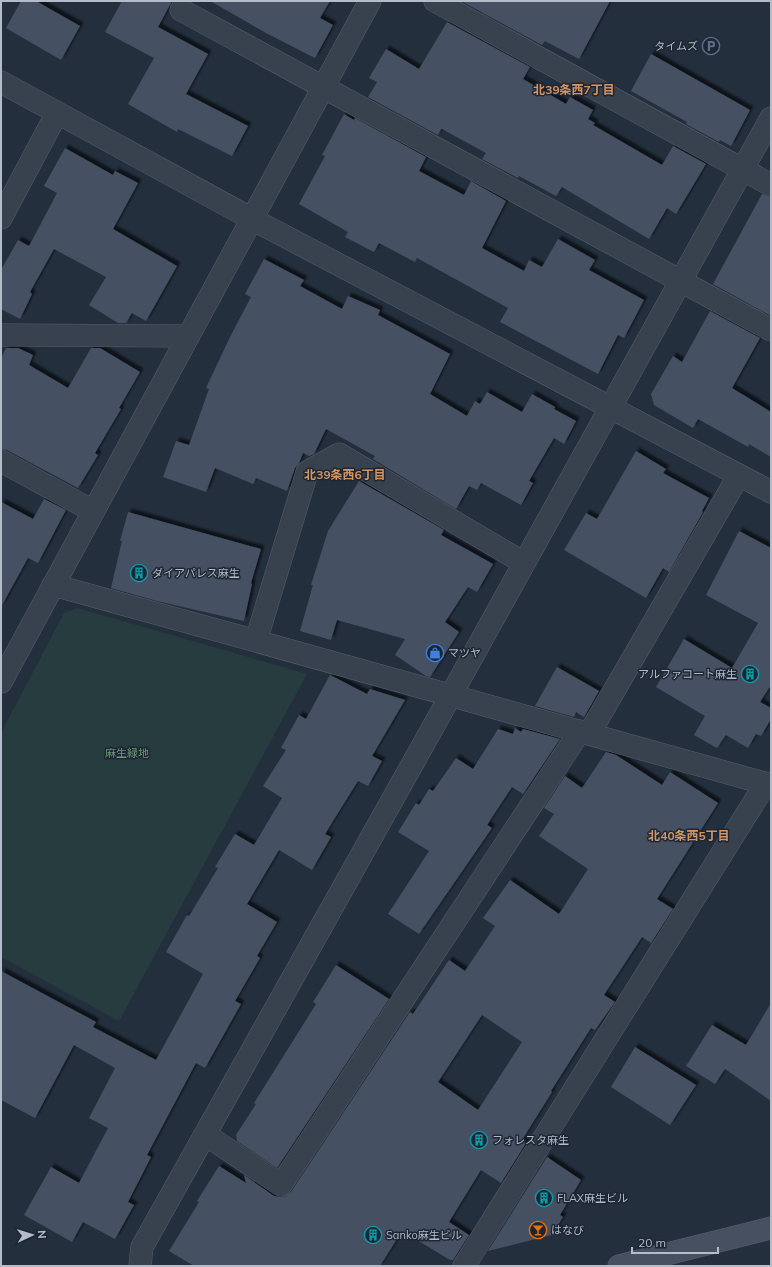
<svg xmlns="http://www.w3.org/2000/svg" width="772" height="1267" viewBox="0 0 772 1267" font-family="Mulish,'Noto Sans JP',sans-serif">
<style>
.green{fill:#263c3f}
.building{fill:#455162;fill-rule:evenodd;filter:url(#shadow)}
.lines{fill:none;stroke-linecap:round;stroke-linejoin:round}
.street-casing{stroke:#565f6c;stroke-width:23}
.secondary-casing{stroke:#565f6c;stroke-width:23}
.street{stroke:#38414e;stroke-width:22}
.secondary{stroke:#465061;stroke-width:22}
.labels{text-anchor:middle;stroke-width:3;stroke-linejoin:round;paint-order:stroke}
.poi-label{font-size:11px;fill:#b4bcc9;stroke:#1d2633;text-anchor:start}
.park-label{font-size:11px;fill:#6b9a76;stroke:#1d2633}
.neighbourhood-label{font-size:12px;font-weight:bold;fill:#d59563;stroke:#1d2633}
</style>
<defs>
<filter id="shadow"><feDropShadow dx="3.5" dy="-3.5" stdDeviation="1" flood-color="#0009"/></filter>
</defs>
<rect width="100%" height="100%" fill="#242f3e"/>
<path class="green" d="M77,608l230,66 -188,347 -118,-64v-224l63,-120z"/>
<path class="building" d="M21,1h15l44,25 -19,34 -55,-32z
M122,1h50l-14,26 50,27 -22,40 62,32 -16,30 -54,-27 -1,3 -49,-28 26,-46 -49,-26z
M210,1h120l-10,17 13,7 -18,33 -49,-25z
M461,1h149l-31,58 -34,-18 -3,4z
M447,22l83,45 -7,12 43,25 4,-7 23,13 -5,9 7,4 -2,2 69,40 11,-19 33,18 -30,50 -9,-6 -18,31 -87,-52 -6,9 -37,-20 -1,2 -36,-19 4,-6 -44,-24h-1l-3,6 -70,-38 9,-15 -8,-4 17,-29 33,20z
M651,54l99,56 -19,36 -11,-6 -1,2 -33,-18 1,-2 -56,-31z
M344,114l10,6 1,-2 71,39 -7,14 45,24 7,-14 35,20 -24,47 42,23 5,-11 13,7 16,-28 37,21 -6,10 55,30 -20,38 -6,-3 -20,39 -98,-52 8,-14 -91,-50 -2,4 -36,-19 -5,9 -29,-15 3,-5 -49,-28 26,-48 -3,-1z
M65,148l48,27 2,-4 23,12 -25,46 64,37 -31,55 -14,-8 -6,10h-8l-29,-18 17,-28 -52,-28 -24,43 2,2 -12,25 -19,-10v-39l17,-30 11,6 28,-53 -13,-7z
M762,194l9,3v119l-58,-32z
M264,259l40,21 -4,6 42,23 6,-13 32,14 -2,5 72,39 -20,40 37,22 8,-15 5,3 7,-12 35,20 10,-18 23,13 -1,2 22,12 -12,23 -10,-6 -25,43 4,2 -12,22 -40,-22 -4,7 -8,-4 -13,23 -83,-50 2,-3 -49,-27 -12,25 -5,2 -6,-3 -4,10 -4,5 -8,23 -31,-13 -3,6 -38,-16 -9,24 -43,-15 13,-36 13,4 20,-56 -3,-1 24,-51 21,-40 -6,-3z
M710,311l50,27 -28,50 39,24v45l-22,-13 -1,3 -50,-28 -5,9 -39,-23 -3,-11 22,-38 9,6z
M6,348h12l15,7 -4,10 39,23 23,-40h9l40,24 -21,36 2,1 -26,44 3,2 -20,33 -71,-38 -6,-1v-91z
M636,451l30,18 -3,4 46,25 -7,13 1,1 -34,60 -6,-4 -17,30 -82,-48 22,-37 11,6z
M359,481l85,49 -3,5 52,29 -16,28 -9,-5 -23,35 14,10 -29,45 -4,-1 -31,-21 10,-16 -68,-19 -6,20 -31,-9 13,-46h-2l17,-54z
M44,499l22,11 -28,53 -10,-5 -27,49v-105l32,17z
M128,512l133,37 -10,34 1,1 -8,37 -87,-20 -46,-13 11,-47h-2z
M739,531l32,17v137l-11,17 11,6v11l-10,17 -5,-2 -8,14 -22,-13 -9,13 -23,-13 11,-19 -49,-29 28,-48 48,29 26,-45 -52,-28z
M557,667l42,24 -15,26 -8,-5 -2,5 -39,-11z
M330,675l37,19 3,-5 35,11 -33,56 10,5 -14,25 -10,-5 -33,53 6,3 -19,33 -33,-20 -32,54 30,18 -20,34 3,2 -25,43 6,3 -36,64 -9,-5 -49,92 4,2 -23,45 6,3 -19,34 -32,-17 -11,20 -48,-27 27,-48 28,16 29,-55 -19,-10 26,-50 -41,-23 -39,73 -34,-18v-129l95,51 -3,5 63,33 47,-86 -37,-22 21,-37 2,1 29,-48 -3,-1 20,-33 19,11 28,-47 -19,-12 23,-36 -5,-2 18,-33 7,4z
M515,728l6,4 2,-3 37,10 -37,55 -11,-7 -25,38 5,3 -73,106 -31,-20 41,-63 -31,-19 18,-29 3,2 10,-16 4,2 23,-33 17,11 25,-40 15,5z
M606,752l10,3 46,30 8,-13 48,31 -61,96 16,10 -22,34 -9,-6 -38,58 11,7 -20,28 -4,-2 -40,63 1,1 -30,48 4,3 -25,40 -20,-13 -32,52 20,13 -16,25h-3l-48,-29 -22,35h-186l-25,-15 30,-49 -2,-1 22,-35 27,17 -2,-8 30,21 7,1 5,-1 5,-4 119,-180 3,2 36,-54 16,11 30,-45 -12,-8 27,-38 49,34 29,-45 -49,-33 15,-22 -10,-6 21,-32 17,12zM482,1015l40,27 -44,68 -40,-28z
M336,965l53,34 -112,169 -40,-27 -1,-6 20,-31 -2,-1 62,-99 -3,-2z
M771,1003v98l-46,-32 -10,15 -29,-18 26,-41 34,20z
M635,1047l61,38 -26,40 -59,-38z
M547,1157l34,23 -21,35 3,2 -11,18 -64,16z"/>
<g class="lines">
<defs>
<path id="street" d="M435,1l336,184
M181,10l590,320
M1,82l251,137 519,273
M1,218l56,-105
M1,335l187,1
M1,461l92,50
M524,563l-185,-109 -32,18 -51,169 515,144
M53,585l203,56
M1,682l369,-681
M589,734l150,-259
M206,1135l75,50 299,-454
M140,1266l2,-19 309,-552 320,-577
M464,1266l302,-483"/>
<path id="secondary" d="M619,1266l152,-38"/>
</defs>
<use href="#street" class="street-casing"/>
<use href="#secondary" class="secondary-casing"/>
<use href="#street" class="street"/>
<use href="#secondary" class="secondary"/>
</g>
<defs>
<symbol id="parking-ring" viewBox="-11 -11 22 22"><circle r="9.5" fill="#1d2633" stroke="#5c6f8a" stroke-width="1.5"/><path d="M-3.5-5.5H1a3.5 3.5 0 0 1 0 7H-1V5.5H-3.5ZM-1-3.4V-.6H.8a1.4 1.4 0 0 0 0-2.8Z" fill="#5c6f8a"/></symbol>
<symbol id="building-ring" viewBox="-11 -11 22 22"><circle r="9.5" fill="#1d2633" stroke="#0f9aa8" stroke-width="1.5"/><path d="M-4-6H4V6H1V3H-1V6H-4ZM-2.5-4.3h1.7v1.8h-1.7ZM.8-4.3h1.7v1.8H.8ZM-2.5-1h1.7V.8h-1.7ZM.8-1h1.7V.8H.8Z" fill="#0f9aa8"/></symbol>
<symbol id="shop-ring" viewBox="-11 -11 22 22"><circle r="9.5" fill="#1d2633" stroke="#3f7fe0" stroke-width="1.5"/><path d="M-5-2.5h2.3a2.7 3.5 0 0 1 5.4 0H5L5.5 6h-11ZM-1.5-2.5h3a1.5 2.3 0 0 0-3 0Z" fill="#3f7fe0"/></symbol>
<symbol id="bar-ring" viewBox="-11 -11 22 22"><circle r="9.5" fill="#1d2633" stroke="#e8710a" stroke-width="1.5"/><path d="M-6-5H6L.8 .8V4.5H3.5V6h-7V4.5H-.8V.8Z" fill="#e8710a"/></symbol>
</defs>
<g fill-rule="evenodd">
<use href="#parking-ring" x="701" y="36" width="20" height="20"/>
<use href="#building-ring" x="129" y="563" width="20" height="20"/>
<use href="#shop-ring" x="425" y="643" width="20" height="20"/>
<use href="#building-ring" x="740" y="664" width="20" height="20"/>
<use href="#building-ring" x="469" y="1130" width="20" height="20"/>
<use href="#building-ring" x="534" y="1188" width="20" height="20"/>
<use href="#bar-ring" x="528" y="1220" width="20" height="20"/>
<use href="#building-ring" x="363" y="1225" width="20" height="20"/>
</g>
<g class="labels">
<g class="poi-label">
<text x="698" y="50" text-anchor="end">タイムズ</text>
<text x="152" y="577">ダイアパレス麻生</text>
<text x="448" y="657">マツヤ</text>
<text x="737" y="678" text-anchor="end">アルファコート麻生</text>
<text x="492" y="1144">フォレスタ麻生</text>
<text x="557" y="1202">FLAX麻生ビル</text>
<text x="551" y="1234">はなび</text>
<text x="386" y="1239">Sanko麻生ビル</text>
</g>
<g class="park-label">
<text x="127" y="757">麻生緑地</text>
</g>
<g class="neighbourhood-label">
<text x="574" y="94">北39条西7丁目</text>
<text x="345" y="479">北39条西6丁目</text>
<text x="689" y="840">北40条西5丁目</text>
</g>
</g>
<rect width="772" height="1267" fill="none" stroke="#b4bcc9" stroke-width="4"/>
<g transform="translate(32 1235) rotate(86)" stroke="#1d2633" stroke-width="3" paint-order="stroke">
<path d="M0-3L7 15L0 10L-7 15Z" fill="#b4bcc9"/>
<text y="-6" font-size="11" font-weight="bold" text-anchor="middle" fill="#b4bcc9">N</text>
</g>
<path d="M632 1247v6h86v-6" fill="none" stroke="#b4bcc9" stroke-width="2"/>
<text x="638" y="1247" font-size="12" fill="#b4bcc9" stroke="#1d2633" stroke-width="3" paint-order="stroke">20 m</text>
</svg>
